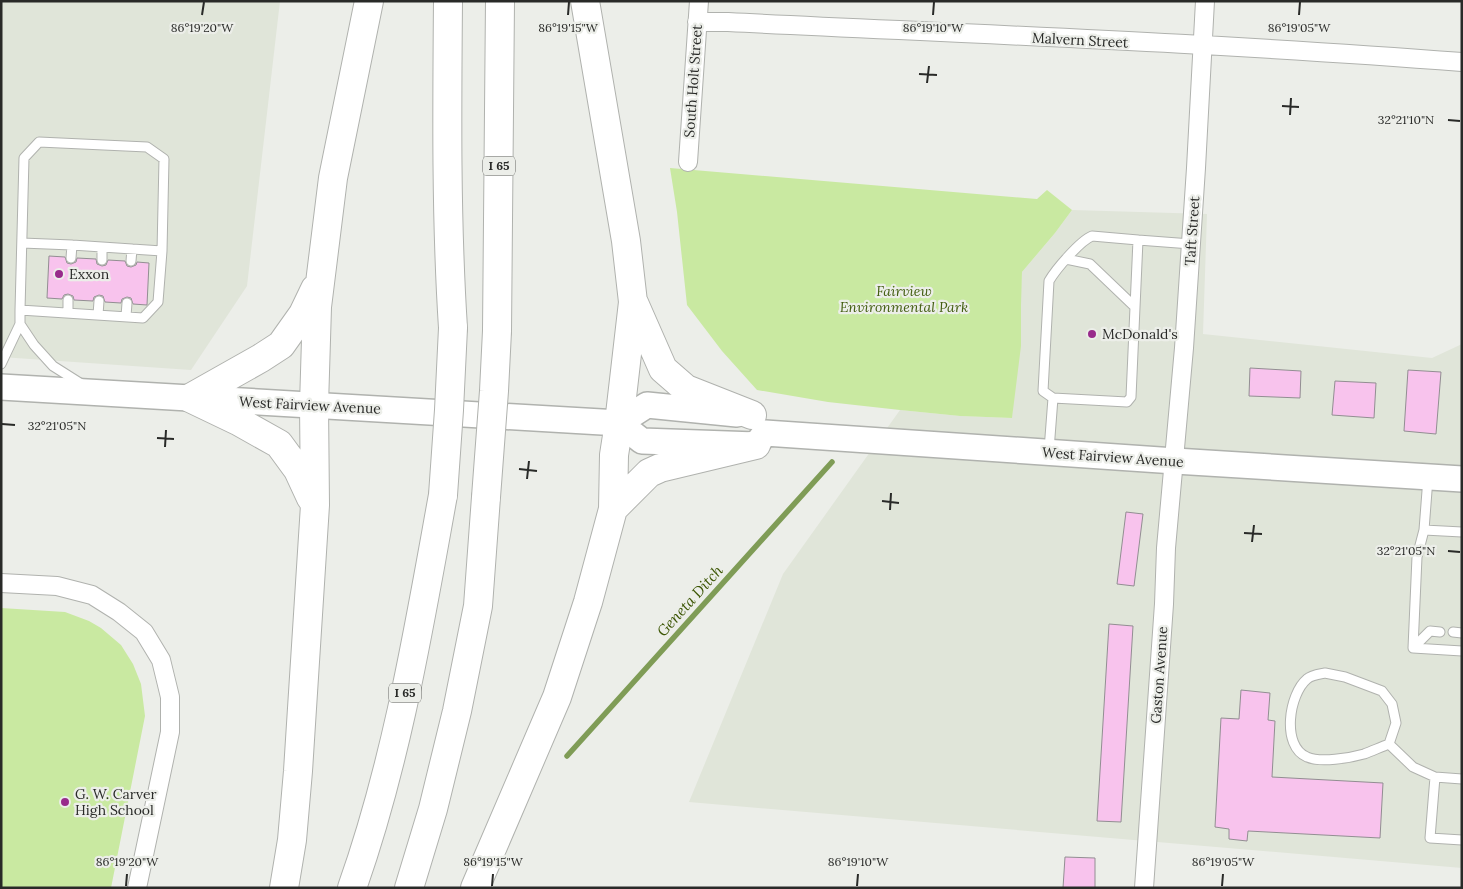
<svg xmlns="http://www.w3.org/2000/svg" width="1463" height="889" viewBox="0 0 1463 889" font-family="Lora,serif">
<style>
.built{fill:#e0e5d9}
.green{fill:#c9e9a1}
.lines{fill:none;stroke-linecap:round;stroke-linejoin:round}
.stream{stroke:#7f9c56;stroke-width:5.5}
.building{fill:#f8c3ed;stroke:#928e92}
.service-casing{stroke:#b0b2ae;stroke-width:11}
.minor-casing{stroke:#b0b2ae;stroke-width:20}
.secondary-casing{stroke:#b0b2ae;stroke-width:28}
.motorway-casing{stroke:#b0b2ae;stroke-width:30}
.service{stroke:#fff;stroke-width:9}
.minor{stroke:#fff;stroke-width:18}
.secondary{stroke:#fff;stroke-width:25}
.motorway{stroke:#fff;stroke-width:28}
.motorway-bridge-casing{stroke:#b0b2ae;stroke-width:30;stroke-linecap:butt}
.motorway-bridge{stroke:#fff;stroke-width:28}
.ticks{fill:none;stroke:#292a28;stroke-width:2}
.poi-dot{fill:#982b8b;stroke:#eceee9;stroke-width:2}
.labels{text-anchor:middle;stroke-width:4.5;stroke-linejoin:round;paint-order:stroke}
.shield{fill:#eceee9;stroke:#646562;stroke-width:1}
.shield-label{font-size:12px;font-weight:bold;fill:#292a28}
.street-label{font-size:14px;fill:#292a28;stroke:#eceee9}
.poi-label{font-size:14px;fill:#292a28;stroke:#eceee9;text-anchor:start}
.park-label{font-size:14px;font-style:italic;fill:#435e11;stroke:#eceee9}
.water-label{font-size:15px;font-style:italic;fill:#3c5604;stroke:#eceee9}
.ticks-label{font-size:12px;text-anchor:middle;fill:#292a28;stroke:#eceee9;stroke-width:4.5;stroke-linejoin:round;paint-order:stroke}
</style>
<rect width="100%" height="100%" fill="#eceee9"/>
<path class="built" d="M1,1h279l-33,285 -56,84 -190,-13z
M1072,210l135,4 -4,120 229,24 30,-14v524l-773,-66 94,-228 117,-164 60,6 52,2 10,-146 33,-39z"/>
<path class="green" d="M670,168l367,31 10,-9 25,20 -17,23 -33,39 -1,33v41l-9,72 -52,-2 -60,-6 -72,-8 -71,-12 -35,-39 -35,-46 -10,-93z
M1,608l64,4 24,9 12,7 20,17 12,19 8,20 4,32 -34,172h-110z"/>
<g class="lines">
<path class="stream" d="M567,756l265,-294"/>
</g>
<path class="building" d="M49,256l16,1 2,6 4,1 5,-2 1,-4 19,1 1,5 5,2 4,-1 2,-5 17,1 2,5 4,1 5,-2 1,-3 12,1 -2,42 -14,-1 -2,-6 -4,-1 -5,2 -1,4 -16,-1 -2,-6 -4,-1 -5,2 -1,4 -19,-1 -1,-4 -5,-2 -4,1 -2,4 -15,-1z
M1250,368l51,3 -1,27 -51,-2z
M1408,370l33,2 -5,62 -32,-3z
M1335,381l41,2 -2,35 -42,-3z
M1126,512l17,2 -9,72 -17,-2z
M1109,624l24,2 -12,196 -24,-1z
M1241,690l29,3 -2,27 7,1 -3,56 111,6 -3,55 -132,-7 -1,10 -18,-2v-10l-14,-2 6,-109 18,1z
M1065,857l30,1v30h-32z"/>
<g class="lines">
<defs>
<path id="service" d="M1092,236l46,4 -7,157 -4,5 -74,-4 -10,-7 6,-110c7,-12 31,-40 43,-45z
M1138,240l53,4
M22,243l50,2 90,6
M71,258l1,-13
M1066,259l24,5 45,43
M102,260v-13
M131,261l1,-12
M20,310l123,8 15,-16 4,-51 2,-92 -17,-12 -108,-5 -15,16 -4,152v14
M68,313v-13
M98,315l1,-14
M126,316l1,-13
M1,364l19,-40 14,21 19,21 30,19
M1049,450l4,-52
M1428,478l-4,52 38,2
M1424,530l-7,27 -4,91 49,3
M1453,632l9,1
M1413,648l17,-17 10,1
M1325,673l20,4 37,14 10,13 4,19 -7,21c-8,3 -17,7 -25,10 -14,4 -44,9 -57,3 -26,-11 -18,-63 0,-78 4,-4 13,-5 18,-6z
M1389,744l24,23 22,10 27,2
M1435,777l-5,61 32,2"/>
<path id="minor" d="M697,22h31c244,12 489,21 734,40
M688,162l11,-161
M1,583l56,3 35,9 27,17 25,20 17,28 9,37v35l-33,156
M1144,888l20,-284 2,-56 18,-200 12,-180 9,-167"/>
<path id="secondary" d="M1,387l618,36 23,18 114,4 9,-12
M619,423l28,-18 90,9
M765,433l410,28 287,18"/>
<path id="motorway" d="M448,1c-1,109 -2,219 5,327
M634,303l29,66 23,20 66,26
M497,331l3,-330
M190,398l71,-40 20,-13 22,-31 12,-25
M190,398l48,23 41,23 19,26 13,28
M613,509l36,-36 11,-5 96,-23
M284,888l8,-48 6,-69 17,-266 -1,-100 3,-98 16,-129 36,-177
M352,888c45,-127 67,-261 91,-393
M409,888l24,-79 24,-98 21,-105 8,-109
M475,888l82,-191 31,-95 25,-93 1,-54 5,-32 14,-121 -7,-61 -41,-240"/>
</defs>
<use href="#service" class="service-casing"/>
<use href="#minor" class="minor-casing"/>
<use href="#secondary" class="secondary-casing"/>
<use href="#motorway" class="motorway-casing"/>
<use href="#service" class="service"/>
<use href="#minor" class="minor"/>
<use href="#secondary" class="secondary"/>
<use href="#motorway" class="motorway"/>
<defs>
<path id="motorway-bridge" d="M443,495l6,-85 4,-82
M486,497l8,-106 3,-60"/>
</defs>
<use href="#motorway-bridge" class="motorway-bridge-casing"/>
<use href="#motorway-bridge" class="motorway-bridge"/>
</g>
<path class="ticks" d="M202,15l2,-13M568,15l1,-13M933,15l1,-13M1299,15l1,-13M919,74l18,1M927,83l2,-17M1282,106l17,1M1290,115l1,-17M1448,120l12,1M2,424l13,1M157,438l17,1M165,447l1,-17M519,469l18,2M527,479l2,-18M882,501l17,2M890,510l1,-17M1244,533l18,1M1252,542l2,-17M1448,551l12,1M126,886l1,-12M492,886l1,-12M857,886l1,-12M1222,886l1,-12"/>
<g class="poi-dot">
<circle cx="59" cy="274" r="5"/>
<circle cx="1092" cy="334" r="5"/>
<circle cx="65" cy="802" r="5"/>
</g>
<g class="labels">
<g class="shield">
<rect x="483" y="156.5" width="32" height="19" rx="4"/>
<rect x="389" y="683.5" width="32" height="19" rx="4"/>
</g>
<g class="shield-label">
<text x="499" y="170">I 65</text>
<text x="405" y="697">I 65</text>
</g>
<g class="street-label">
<text transform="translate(1080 40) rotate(3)" y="5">Malvern Street</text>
<text transform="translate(693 81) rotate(-86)" y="5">South Holt Street</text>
<text transform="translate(1192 231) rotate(-86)" y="5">Taft Street</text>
<text transform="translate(310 405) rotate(3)" y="5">West Fairview Avenue</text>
<text transform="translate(1113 457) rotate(4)" y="5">West Fairview Avenue</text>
<text transform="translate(1159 675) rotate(-86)" y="5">Gaston Avenue</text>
</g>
<g class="poi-label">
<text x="69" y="279">Exxon</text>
<text x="1102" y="339">McDonald's</text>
<text x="75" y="799">G. W. Carver<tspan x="75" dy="16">High School</tspan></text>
</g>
<g class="park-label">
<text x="904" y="296">Fairview<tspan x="904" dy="16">Environmental Park</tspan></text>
</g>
<g class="water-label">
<text transform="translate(690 601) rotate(-48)" y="5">Geneta Ditch</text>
</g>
</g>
<g class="ticks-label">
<text x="202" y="32">86°19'20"W</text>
<text x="568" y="32">86°19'15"W</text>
<text x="933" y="32">86°19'10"W</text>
<text x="1299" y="32">86°19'05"W</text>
<text x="1406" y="124">32°21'10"N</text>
<text x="57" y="430">32°21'05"N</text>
<text x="1406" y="555">32°21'05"N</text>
<text x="127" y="866">86°19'20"W</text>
<text x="493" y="866">86°19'15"W</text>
<text x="858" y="866">86°19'10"W</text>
<text x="1223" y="866">86°19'05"W</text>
</g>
<rect width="1463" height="889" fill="none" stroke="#292a28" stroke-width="5"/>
</svg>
